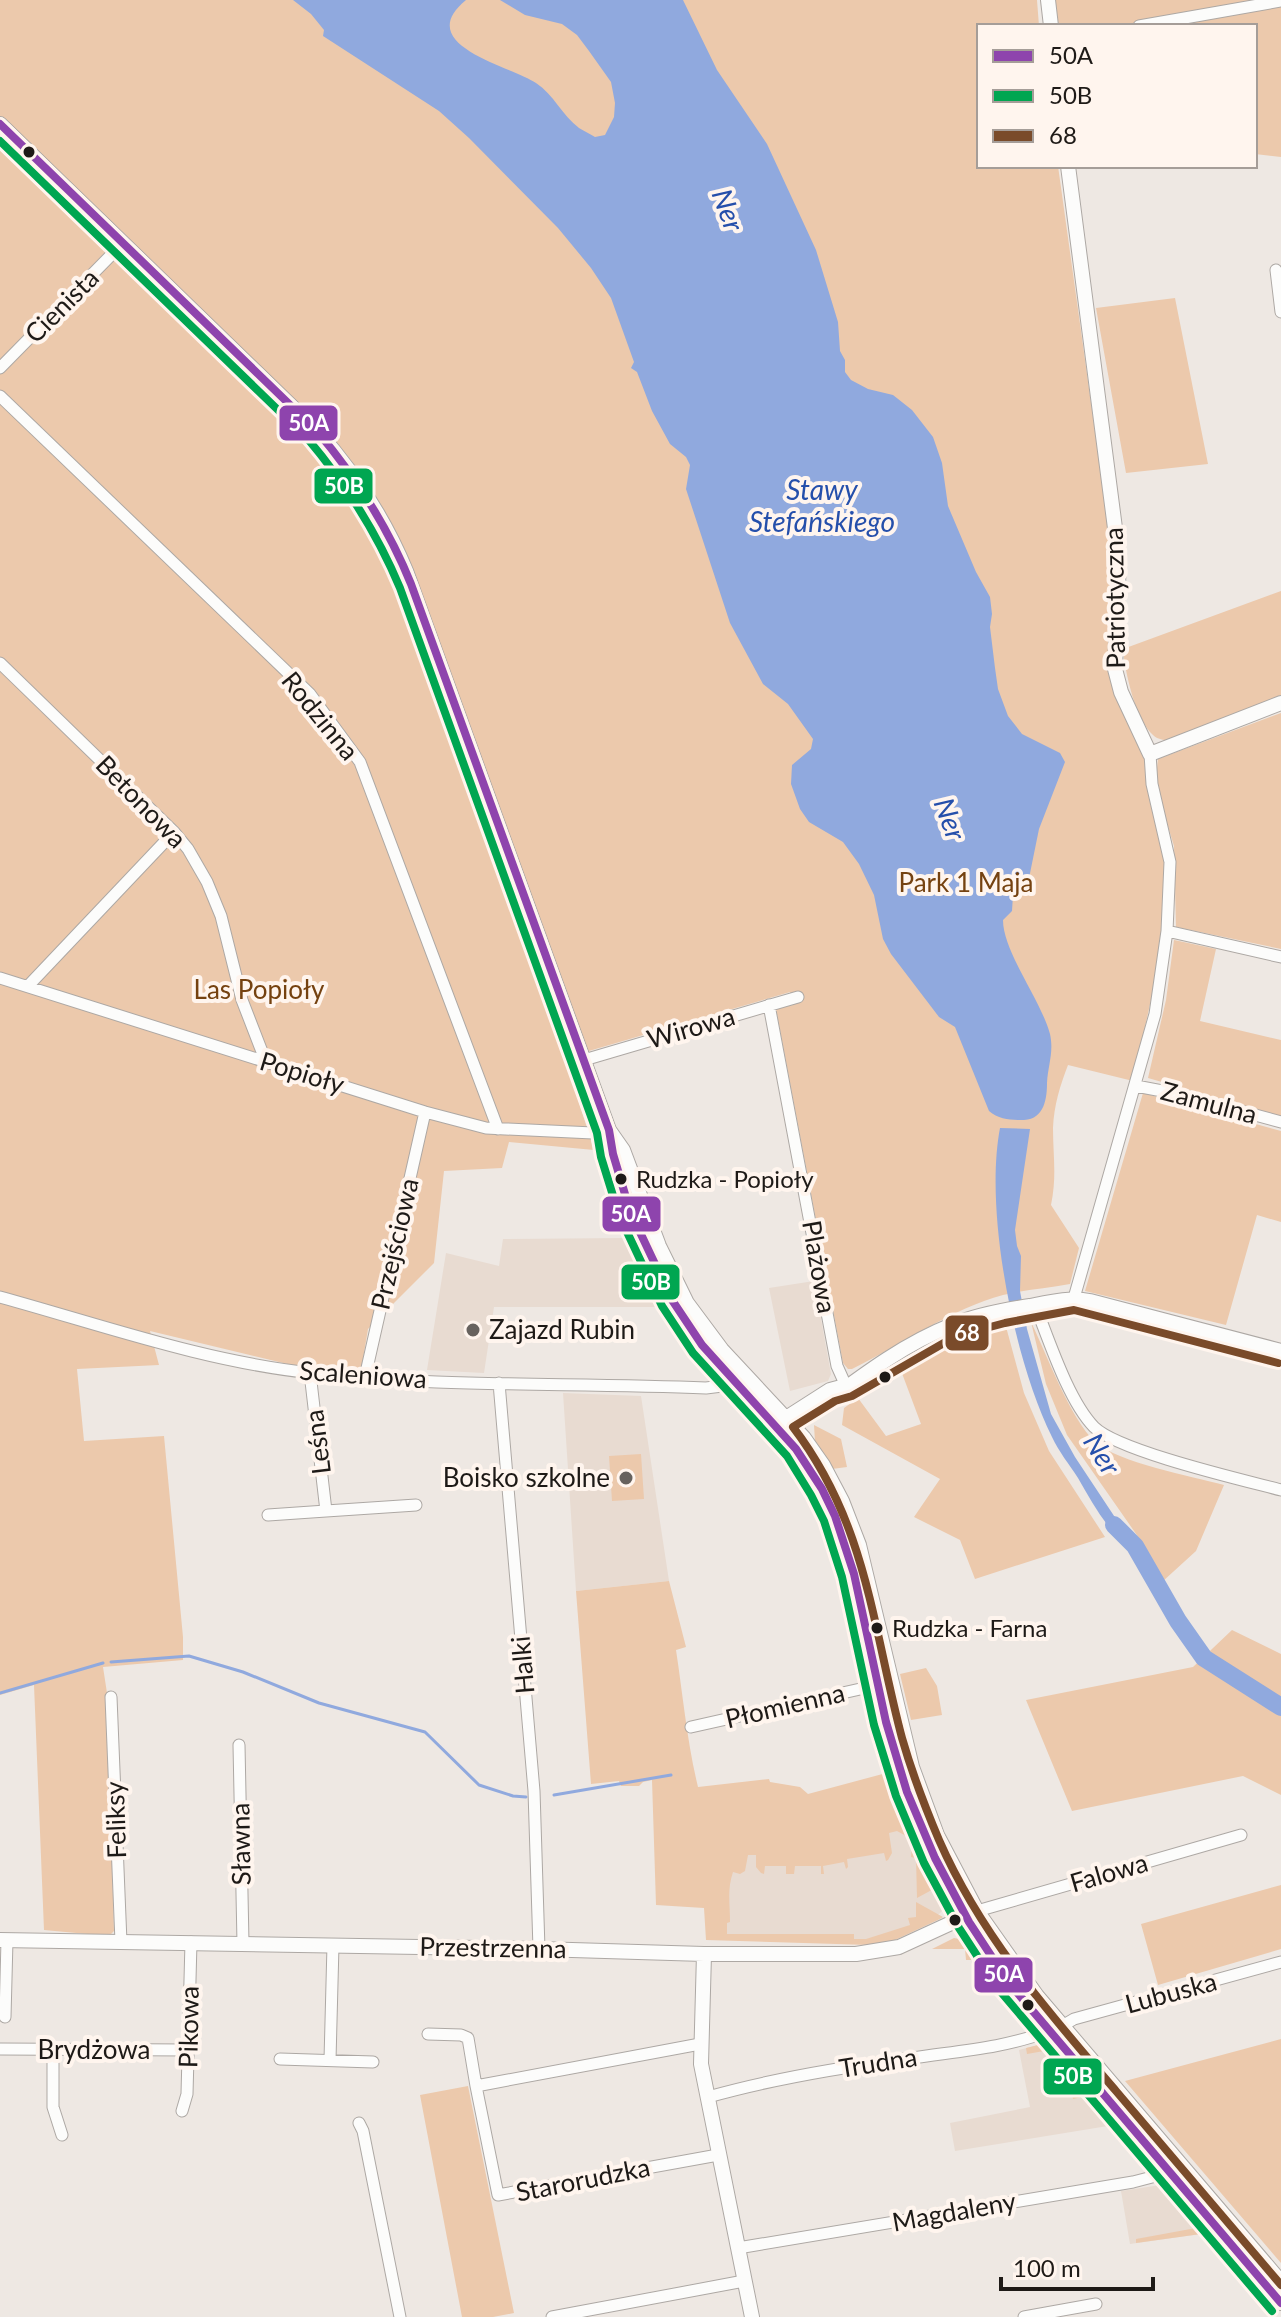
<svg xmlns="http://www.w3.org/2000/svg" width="1281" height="2317" viewBox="0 0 1281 2317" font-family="Lato,sans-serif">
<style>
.built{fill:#e8dbd1}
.green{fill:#ecc9ac}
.water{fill:#90a9de}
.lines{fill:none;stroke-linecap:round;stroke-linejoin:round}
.stream{stroke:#90a9de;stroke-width:3}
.river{stroke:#90a9de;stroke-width:18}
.street-casing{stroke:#ada8a4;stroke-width:13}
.secondary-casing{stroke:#ada8a4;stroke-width:16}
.street{stroke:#fcfcfb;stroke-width:11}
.secondary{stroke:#fcfcfb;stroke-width:14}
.bus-1-casing{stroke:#fff5ee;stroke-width:14}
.bus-2-casing{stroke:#fff5ee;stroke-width:14}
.bus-3-casing{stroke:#fff5ee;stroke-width:14}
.bus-1{stroke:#8e44ad;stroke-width:8}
.bus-2{stroke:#00a651;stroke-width:8}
.bus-3{stroke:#7a4b2a;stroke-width:8}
.bus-dot{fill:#1e1a17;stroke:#fff5ee;stroke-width:3}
.poi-dot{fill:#67625e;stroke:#fff5ee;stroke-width:3}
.labels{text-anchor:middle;stroke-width:8;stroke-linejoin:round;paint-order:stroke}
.bus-label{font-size:24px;fill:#1e1a17;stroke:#fff5ee;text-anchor:start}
.street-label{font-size:26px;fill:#1e1a17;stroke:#fff5ee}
.park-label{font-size:26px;fill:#754210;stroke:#fff5ee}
.poi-label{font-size:26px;fill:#1e1a17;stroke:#fff5ee;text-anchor:start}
.water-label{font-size:28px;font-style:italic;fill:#254fab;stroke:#fff5ee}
.line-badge{stroke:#fff5ee;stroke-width:3}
.badge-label{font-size:22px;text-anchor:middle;font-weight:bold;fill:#fff}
</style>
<rect width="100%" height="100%" fill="#eee8e3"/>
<path class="built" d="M624,1238l32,69h-162l-10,66 -57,-3 19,-117 53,13 4,-27z
M814,1281l17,93 -3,7 -38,10 -21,-103z
M563,1393l78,3 28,185 -93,10z
M905,1825l37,76v10l-3,3 -28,15 -39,12 -147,-3 -1,-86z
M1038,2045l10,4 66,76 -159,26 -5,-28 80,-16 -11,-57z
M1167,2184l41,49 -78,11 -9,-53z"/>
<path class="green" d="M0,0h1037l2,26h-60v140h79l57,409 -6,92 37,94 4,42 16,53 -2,85 -31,140 -65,-16c-8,21 -14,40 -15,63 0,28 4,48 -2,77l28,43 -9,36c-22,4 -46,6 -67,11 -50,13 -104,51 -151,74h-4l-5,-6 -67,-354 17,-4 -3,-13 -225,66 29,92 -85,-8 -7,26 -58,3 -10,92 -66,66 -7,42 -61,-4 -150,-36 9,34 -82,4 7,72 80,-5 19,201v23l-80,7 4,26 7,238 -5,5 -65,-6 -10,-245 -34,10z
M1055,0h226v157l-26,-3v-128h-196z
M1175,298l33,166 -82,9 -30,-165z
M1281,591v104l-109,46c-7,-1 -14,-1 -19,-6 -18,-16 -28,-63 -30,-86z
M1281,713v236l-105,-22 -2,-81 -19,-62 3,-25z
M1174,940l42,9 -16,72 81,19v76l-133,-38 18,-78z
M1143,1093l138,38v91l-24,-7 -31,110 -141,-34z
M1031,1322c16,33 39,96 64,120 24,21 96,34 129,43l-28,66 -34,31 -21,-41 -74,-106 -21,-51z
M1005,1323l19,70 25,58 56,86 -130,42 -15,-39 -46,-23 26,-38 -98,-54 2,-17 14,-10 28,38 35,-12 -21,-56 68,-38z
M814,1425l27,14 6,28 -15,2 -17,-27z
M641,1454l3,45 -32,2 -3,-45z
M669,1581l17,66 -10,3c7,46 11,92 22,137l71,-8 1,3 30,5 8,7 82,-22 23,58 -7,6 -9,-5 -8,2 3,20 -4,7 -2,1 -2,-8 -37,6 1,8 -2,2 -2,-7 -21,4 1,8h-3v-8h-26l-1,8h-8v-8h-21l-1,8 -3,-1 -5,-6v-12h-8l-3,16 -5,3 -7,-2c-6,18 -3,30 -3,50l-3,1v11h127v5h12l44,-14 -2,-7 8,-1v-15l27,15 -3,2 -45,21 -25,5 -164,-5 -2,-32 -48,-3 -4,-125 -9,2 -4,4h-18l-2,-5 -28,3 -15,-193z
M1232,1630l49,24v141l-38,-19 -171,35 -46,-111 167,-33z
M926,1668l11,18 5,29 -31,5 -11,-46z
M912,1846l9,3 18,37 -22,12 -1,-40 -5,-1z
M1281,1885v64l-123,36 -17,-61z
M954,1938l16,3 13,19h-17l-1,-11h-33z
M1281,2039v224l-156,-182z
M1038,2045l10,4 38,47 -13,3 -3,-16 -26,-32 -17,3 -1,-6z
M468,2086l46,227 -21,4h-31l-42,-222z
M1194,2215l14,18 -72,10v-4l60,-11 -8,-9z"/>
<path class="water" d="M293,0h173c-55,45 45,66 70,83 18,12 26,32 43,45 5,3 11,6 16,9l10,-2 9,-18 1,-14 -4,-21 -22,-31 -12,-16 -15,-11 -37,-9 -25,-15h183l34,70 50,74 49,106 22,72 2,29 5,9v12l6,8 17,9 25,6 19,15 21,27 9,26 6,43 28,66 14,25 2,17 -2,13 5,41 3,21 10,27 14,18 38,19 5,9 -26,67 -12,59 -14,7 -1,16 -9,9c0,32 38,80 47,114 4,18 -2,31 -3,49 0,14 -2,36 -23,37 -12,0 -25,0 -35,-9l-34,-84 -16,-10 -48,-63 -8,-15 -9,-44 -15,-31 -16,-22 -34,-20 -9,-13 -9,-25 1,-19 19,-16 2,-10 -25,-35 -25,-20 -33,-61 -44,-134 4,-24 -4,-8 -16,-13 -18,-33 -15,-39 -6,-4 3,-6 -23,-64 -20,-30 -33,-40 -89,-90 -30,-27 -116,-75 1,-6 -13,-16z
M1000,1128l30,1 -15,101 2,16 4,10 -1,35 7,38 24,85 24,43 55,83 -7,3c-19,-19 -32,-42 -45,-65 -9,-14 -19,-26 -26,-41 -38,-77 -68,-225 -52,-309z"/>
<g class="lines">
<path class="stream" d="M111,1662l78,-6 54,16 76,31 106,29 54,53 34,11 13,1
M0,1693l103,-30
M554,1795l117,-20"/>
<path class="river" d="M1114,1525l21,21 43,75 26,37 77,49"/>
<defs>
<path id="street" d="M1139,26l142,-25
M1276,270l5,42
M0,368l123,-125
M0,396l310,298 50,68 138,367
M0,663l174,169 14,17 19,33 14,34 21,84 24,62
M1167,931l114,26
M0,978l425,134 61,16 107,5 16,-3
M28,986l146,-154
M769,1005l68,361 9,20
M584,1060l214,-63
M1136,1086l42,8 103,28
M0,1297c102,28 206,65 312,76 130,15 263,9 394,15l16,-2 12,-7
M1074,1298l81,-284 12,-83 3,-69 -18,-78 -2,-30
M1035,1305c14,35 33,95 59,122 24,24 149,53 187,63
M365,1377l60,-265
M499,1383l35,408 5,158
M326,1511l90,-6
M268,1515l58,-4 -16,-138
M111,1697l10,245
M691,1727l187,-42
M239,1745l4,198
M977,1911l264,-76
M5,2017l2,-77
M1062,2026l12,-7 207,-57
M428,2034l33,1 7,3 8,48
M700,2044l-224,42 22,109 220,-40
M0,2049l188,1
M53,2050v57l9,28
M280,2059l93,3
M330,2060l3,-115
M708,2097c67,-19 135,-30 204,-39 46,-7 93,-10 137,-27
M182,2111l5,-17 4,-152
M359,2123l4,8 37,186
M738,2248l395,-66 23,-6 11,-7
M552,2317l192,-36
M1024,2317l72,-13"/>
<path id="secondary" d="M1048,0l3,26
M0,124l316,306c38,42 68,88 90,141l203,559 14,20 36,96 28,57 35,47 82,88 19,27 19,36 17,44 53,222 25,68 40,76 60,85 244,286
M1068,166l51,393 -4,110 6,23 29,62 131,-51
M609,1130c4,58 55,170 93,215 40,48 90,87 120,143 37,71 46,156 64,233 25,105 74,201 141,285l254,297
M780,1422l50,-32 15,-4
M787,1431c53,-37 104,-82 165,-106 25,-10 51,-15 78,-19 20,-4 40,-9 60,-5l191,50
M0,1940l539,9 165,5h152l43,-7 74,-34
M704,1954l-3,110 51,253"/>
</defs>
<use href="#street" class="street-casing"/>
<use href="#secondary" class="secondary-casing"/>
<use href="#street" class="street"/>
<use href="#secondary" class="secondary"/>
<defs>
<path id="bus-1" d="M0,124l316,306c40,47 72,97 95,154l198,546 4,24 17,57 42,89 30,45 94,104 26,40 13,27 19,58 32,148 21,70 28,66 34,64 40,61 272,320"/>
<path id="bus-2" d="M0,141l307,297c39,46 70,95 93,150l197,545 4,24 18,58 43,91 31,47 94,103 24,39 13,26 18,56 32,148 22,71 28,67 35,65 41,63 272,320"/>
<path id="bus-3" d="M1278,1363l-204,-53 -69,13 -49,13 -104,60 -17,5 -42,26c74,97 79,198 109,311 10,35 23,69 37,102 42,96 110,173 177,251 55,65 110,129 165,194"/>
</defs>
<use href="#bus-1" class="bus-1-casing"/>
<use href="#bus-2" class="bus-2-casing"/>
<use href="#bus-3" class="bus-3-casing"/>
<use href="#bus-1" class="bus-1"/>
<use href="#bus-2" class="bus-2"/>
<use href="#bus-3" class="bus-3"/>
</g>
<g class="bus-dot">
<circle cx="29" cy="152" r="7"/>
<circle cx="621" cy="1179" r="7"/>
<circle cx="885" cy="1377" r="7"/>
<circle cx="877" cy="1628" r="7"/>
<circle cx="955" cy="1920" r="7"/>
<circle cx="1028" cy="2005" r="7"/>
</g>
<g class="poi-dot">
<circle cx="473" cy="1330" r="8"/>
<circle cx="626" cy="1478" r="8"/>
</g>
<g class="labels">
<g class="bus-label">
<text x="636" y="1188">Rudzka - Popioły</text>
<text x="892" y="1637">Rudzka - Farna</text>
</g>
<g class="street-label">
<text transform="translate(62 306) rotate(-45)" y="9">Cienista</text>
<text transform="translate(1115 598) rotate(-91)" y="9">Patriotyczna</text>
<text transform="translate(320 716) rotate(51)" y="9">Rodzinna</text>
<text transform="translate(141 802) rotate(46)" y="9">Betonowa</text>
<text transform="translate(691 1028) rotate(-16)" y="9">Wirowa</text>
<text transform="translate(302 1073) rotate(17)" y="9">Popioły</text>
<text transform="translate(1209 1103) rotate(15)" y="9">Zamulna</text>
<text transform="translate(395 1244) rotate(-77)" y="9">Przejściowa</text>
<text transform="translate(819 1267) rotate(80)" y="9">Plażowa</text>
<text transform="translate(363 1375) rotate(4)" y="9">Scaleniowa</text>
<text transform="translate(318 1442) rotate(-97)" y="9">Leśna</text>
<text transform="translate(523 1665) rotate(-95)" y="9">Halki</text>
<text transform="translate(785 1706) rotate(-13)" y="9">Płomienna</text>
<text transform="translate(116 1820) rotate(-92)" y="9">Feliksy</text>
<text transform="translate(241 1844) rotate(-91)" y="9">Sławna</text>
<text transform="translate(1109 1873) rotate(-16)" y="9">Falowa</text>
<text transform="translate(493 1948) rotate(1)" y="9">Przestrzenna</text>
<text transform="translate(1171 1993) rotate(-15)" y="9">Lubuska</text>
<text transform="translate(189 2027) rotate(-89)" y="9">Pikowa</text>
<text x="94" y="2059">Brydżowa</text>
<text transform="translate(878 2063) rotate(-9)" y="9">Trudna</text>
<text transform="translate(583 2180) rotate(-11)" y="9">Starorudzka</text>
<text transform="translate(954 2212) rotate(-10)" y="9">Magdaleny</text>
</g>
<g class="park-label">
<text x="966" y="892">Park 1 Maja</text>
<text x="259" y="999">Las Popioły</text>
</g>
<g class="poi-label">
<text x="489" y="1339">Zajazd Rubin</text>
<text x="610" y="1487" text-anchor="end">Boisko szkolne</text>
</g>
<g class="water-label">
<text transform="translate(728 210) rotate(70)" y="10">Ner</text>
<text x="822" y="500">Stawy<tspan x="822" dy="32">Stefańskiego</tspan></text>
<text transform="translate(950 819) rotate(70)" y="10">Ner</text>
<text transform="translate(1102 1454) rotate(58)" y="10">Ner</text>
</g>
</g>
<g class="line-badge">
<rect x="278" y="404" width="61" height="38" rx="8" fill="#8e44ad"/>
<rect x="313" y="467" width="61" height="38" rx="8" fill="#00a651"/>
<rect x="601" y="1195" width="61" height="38" rx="8" fill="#8e44ad"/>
<rect x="620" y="1263" width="61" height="38" rx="8" fill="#00a651"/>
<rect x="944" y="1314" width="46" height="38" rx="8" fill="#7a4b2a"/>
<rect x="973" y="1956" width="61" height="38" rx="8" fill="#8e44ad"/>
<rect x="1042" y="2057" width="61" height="39" rx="8" fill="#00a651"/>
</g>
<g class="badge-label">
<text x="309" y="431">50A</text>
<text x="344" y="494">50B</text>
<text x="631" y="1222">50A</text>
<text x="651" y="1290">50B</text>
<text x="967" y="1341">68</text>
<text x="1004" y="1982">50A</text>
<text x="1073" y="2084">50B</text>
</g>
<rect x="977" y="24" width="280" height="144" fill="#fff5ee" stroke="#a59d98" stroke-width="2"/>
<rect x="993" y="50" width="40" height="12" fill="#8e44ad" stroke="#a59d98" stroke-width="2"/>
<text x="1049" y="64" font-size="24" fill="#1e1a17">50A</text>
<rect x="993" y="90" width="40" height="12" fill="#00a651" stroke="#a59d98" stroke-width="2"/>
<text x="1049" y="104" font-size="24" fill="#1e1a17">50B</text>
<rect x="993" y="130" width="40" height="12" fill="#7a4b2a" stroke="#a59d98" stroke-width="2"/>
<text x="1049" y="144" font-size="24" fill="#1e1a17">68</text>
<path d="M1001 2277v12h152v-12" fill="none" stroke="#1e1a17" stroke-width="4"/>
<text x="1013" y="2277" font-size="24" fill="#1e1a17" stroke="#fff5ee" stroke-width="6" paint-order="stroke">100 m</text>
</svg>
